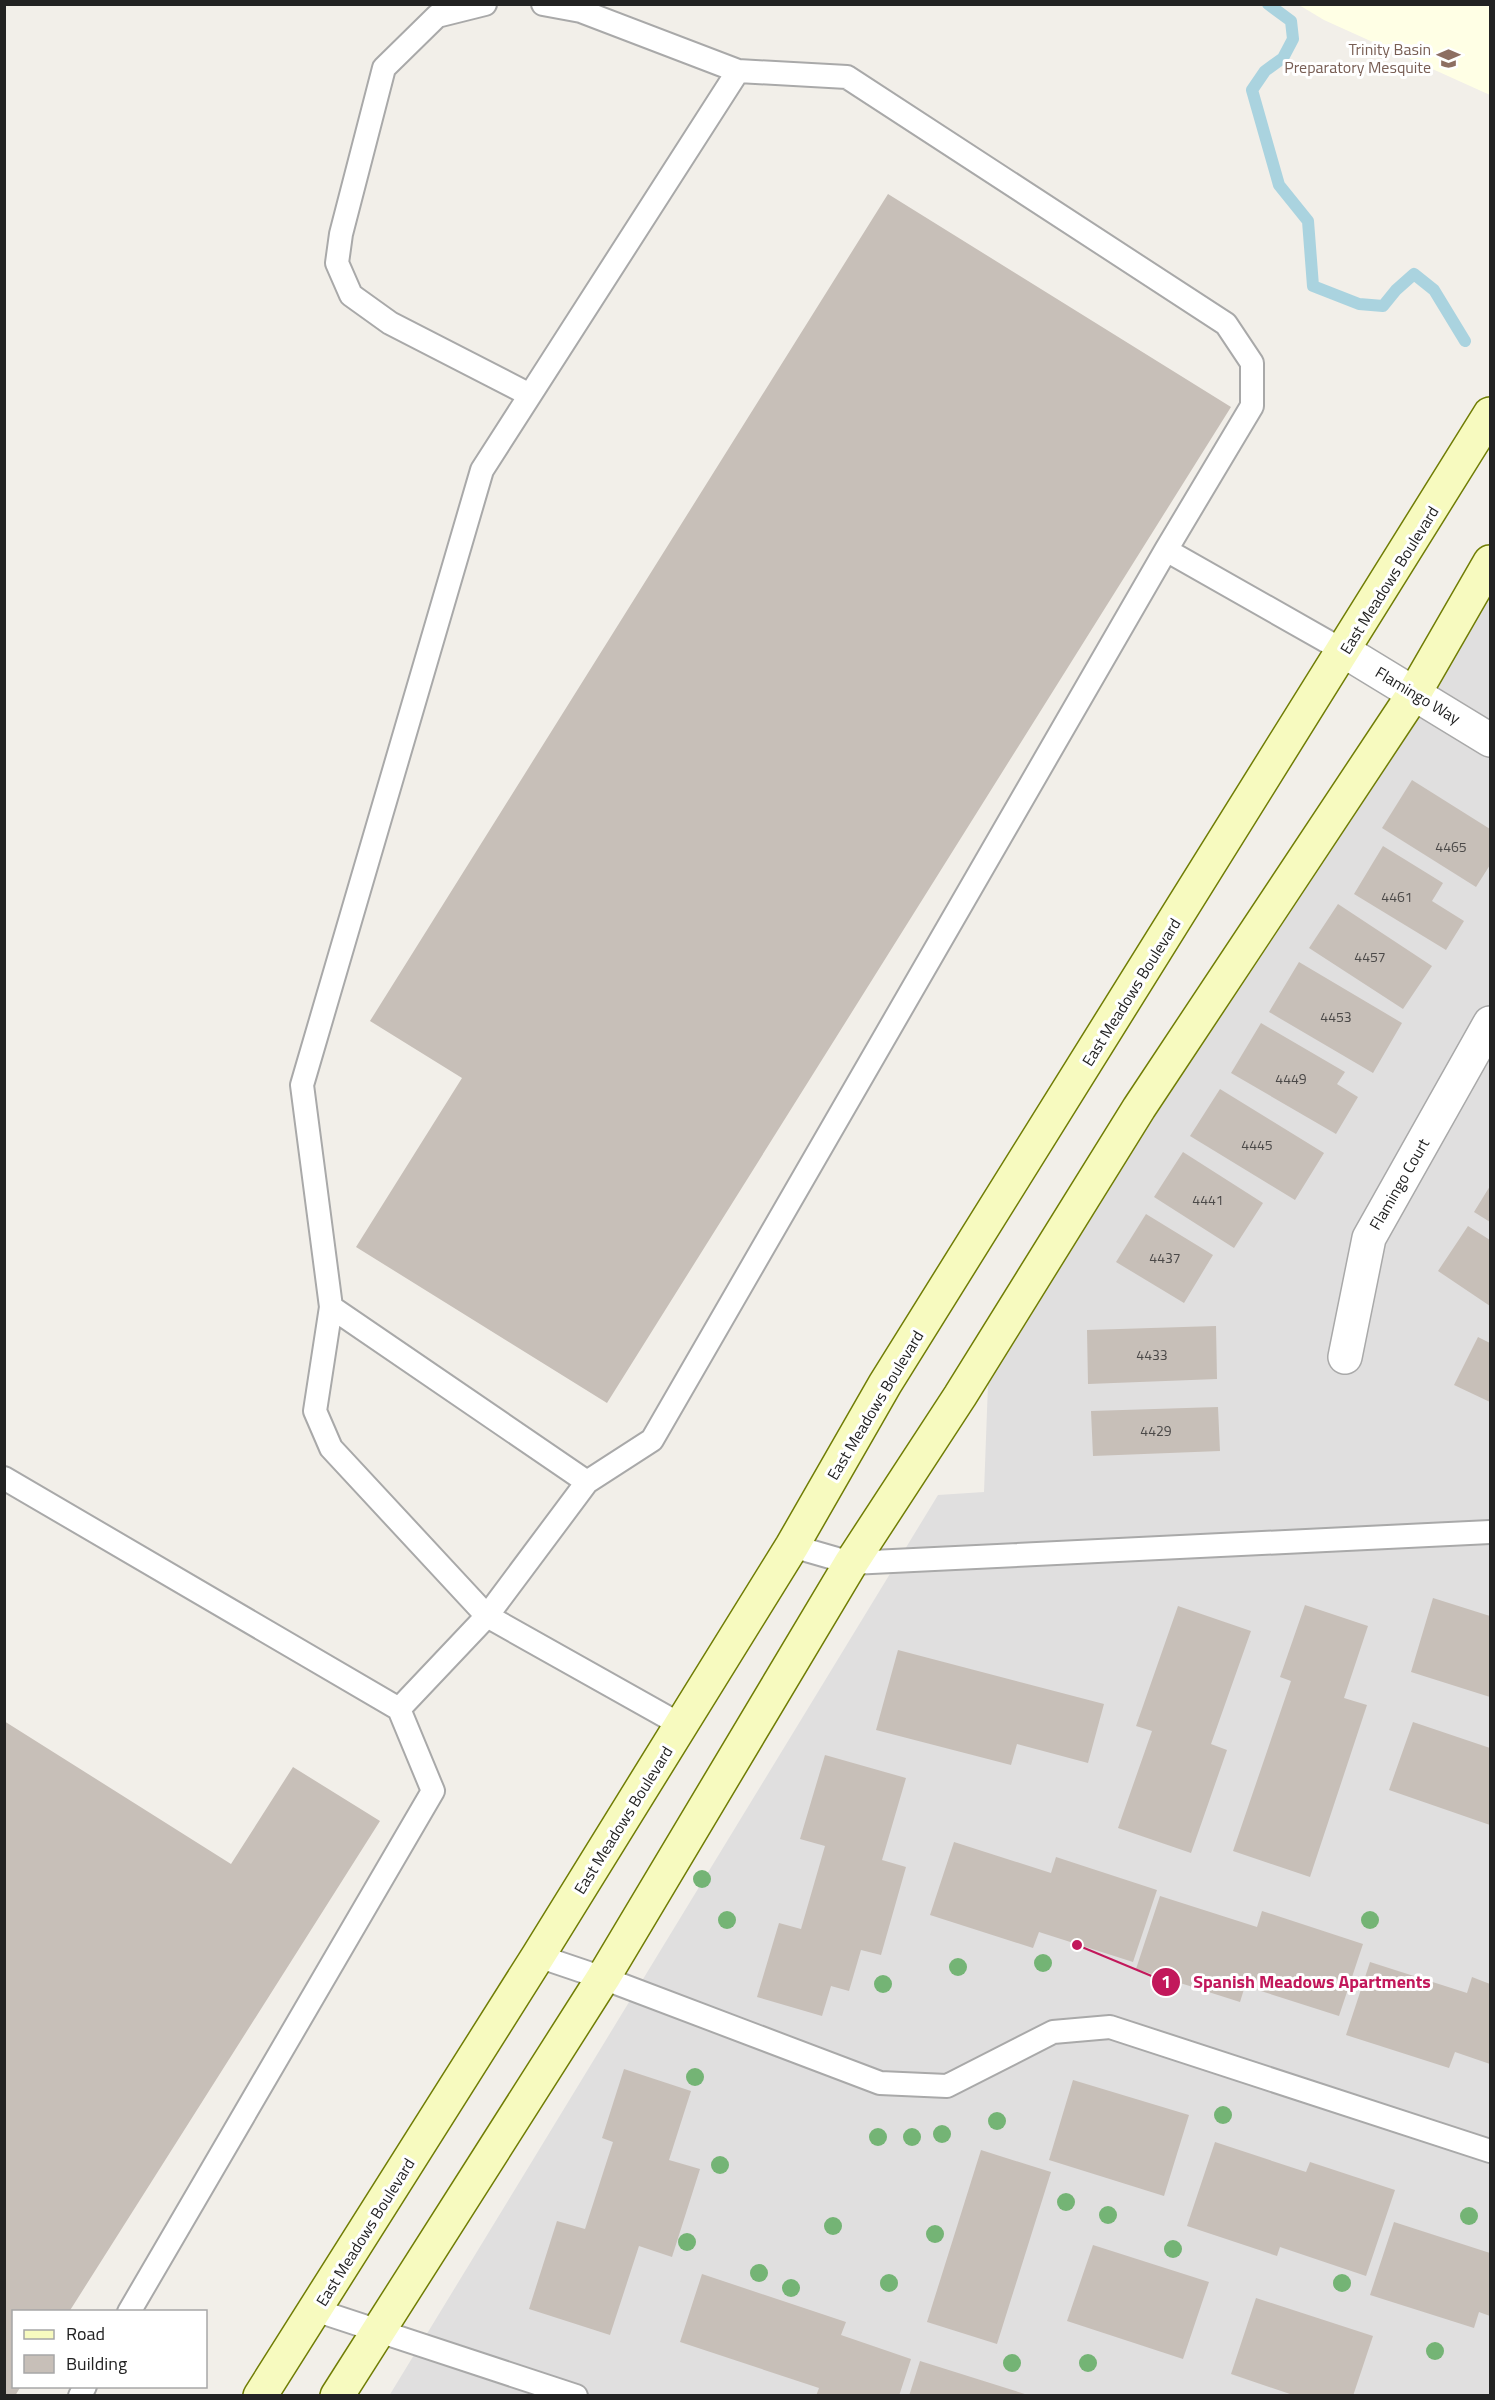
<svg xmlns="http://www.w3.org/2000/svg" width="1495" height="2400" viewBox="0 0 1495 2400" font-family="'Titillium Web',sans-serif">
<style>
.residential{fill:#e0dfdf}
.education{fill:#ffffe5}
.lines{fill:none;stroke-linecap:round;stroke-linejoin:round}
.stream{stroke:#aad3df;stroke-width:12}
.building{fill:#c7bfb8}
.lane-casing{stroke:#a9a9a9;stroke-width:26}
.street-casing{stroke:#a9a9a9;stroke-width:36}
.secondary-casing{stroke:#707d05;stroke-width:36}
.lane{stroke:#fff;stroke-width:22}
.street{stroke:#fff;stroke-width:33}
.secondary{stroke:#f7fabf;stroke-width:33}
.tree{fill:#74b475}
.labels{text-anchor:middle;stroke-width:6;stroke-linejoin:round;paint-order:stroke}
.number-label{font-size:14px;fill:#4b4948}
.education-label{font-size:16px;fill:#785e54;stroke:#fff;text-anchor:end}
.street-label{font-size:16px;fill:#222;stroke:#fff}
.leader{fill:none;stroke:#c2185b;stroke-width:2}
.callout-dot{fill:#c2185b;stroke:#fff;stroke-width:2}
.mark-label{font-size:18px;text-anchor:middle;font-weight:bold;fill:#fff}
.callout-label{font-size:18px;text-anchor:middle;font-weight:bold;fill:#c2185b;stroke:#fff;stroke-width:6;stroke-linejoin:round;paint-order:stroke}
</style>
<rect width="100%" height="100%" fill="#f2efe9"/>
<path class="residential" d="M1490,579v1816l-1101,1 549,-901 46,-3 4,-108z"/>
<path class="education" d="M1299,5h191v90l-166,-75z"/>
<g class="lines">
<path class="stream" d="M1268,4l23,17 2,18 -10,19 -18,13 -13,19 27,95 29,36 5,65 46,18 24,2 13,-16 18,-16 20,16 31,51"/>
</g>
<path class="building" d="M888,194l343,213 -624,996 -251,-156 106,-169 -92,-57z
M1412,780l78,49v36l-14,22 -94,-59z
M1383,846l60,37 -11,18 32,20 -18,29 -92,-56z
M1338,904l94,62 -29,43 -94,-61z
M1299,962l103,61 -29,50 -104,-61z
M1261,1023l84,49 -8,12 21,13 -22,37 -105,-61z
M1220,1089l104,64 -29,47 -105,-64z
M1183,1152l80,51 -29,45 -80,-51z
M1490,1186v36l-16,-10z
M1146,1214l67,41 -29,48 -68,-41z
M1468,1226l22,14v66l-52,-35z
M1216,1326l1,53 -129,5 -1,-54z
M1478,1337l12,6v59l-36,-17z
M1218,1407l2,44 -127,5 -2,-45z
M1433,1598l57,18v81l-79,-25z
M1305,1605l63,21 -24,72 23,7 -57,172 -77,-26 58,-170 -11,-4z
M1178,1606l73,25 -40,113 16,6 -36,103 -73,-25 34,-97 -16,-5z
M898,1650l206,54 -16,59 -71,-19 -6,21 -135,-35z
M4,1721l227,143 62,-97 87,54 -311,491h-55v74h7l-6,10h-11z
M1413,1722l77,26v77l-101,-35z
M825,1755l81,23 -24,82 24,7 -25,88 -20,-5 -12,41 -18,-5 -9,30 -65,-19 22,-74 22,6 24,-83 -25,-7z
M954,1842l97,31 5,-16 101,33 -24,72 -94,-30 -6,16 -103,-33z
M1160,1896l97,31 5,-16 101,33 -24,72 -94,-30 -5,16 -104,-33z
M1370,1962l97,31 5,-16 18,7v80l-35,-12 -6,16 -103,-33z
M624,2069l67,22 -22,69 31,9 -28,88 -33,-11 -29,89 -81,-26 28,-88 28,8 28,-87 -11,-4z
M1073,2080l116,35 -25,81 -115,-36z
M1215,2142l91,30 4,-10 85,28 -29,86 -86,-29 -3,9 -90,-30z
M981,2150l70,22 -54,172 -70,-22z
M1394,2222l96,31v63l-11,-4 -5,16 -104,-33z
M1093,2245l116,37 -26,77 -116,-38z
M702,2274l144,48 -5,13 70,24 -12,37h-83l3,-8 -139,-46z
M1256,2298l117,38 -20,60h-57l-65,-22z
M920,2361l108,34v1h-119z"/>
<g class="lines">
<defs>
<path id="lane" d="M485,4l-48,12 -53,52 -43,166 -4,29 14,32 39,28 140,72
M543,4l38,7 157,60
M1166,550l178,101
M331,1307l-16,104 16,37 156,168 100,-134 -256,-175 -29,-222 180,-615 256,-399 109,6 379,247 26,39v43l-86,144 -514,890 -65,42
M4,1478l395,231
M792,1546l59,17 639,-31
M538,1956l65,22 277,105 67,3 106,-54 57,-5 380,124
M315,2310l261,86
M129,2312l304,-521 -34,-82 88,-93 194,109
M80,2396l5,-10"/>
<path id="street" d="M1344,651l146,89
M1345,1357l24,-119 121,-215"/>
<path id="secondary" d="M260,2396l278,-440 143,-231 111,-179 93,-162 605,-970
M337,2396l266,-418 248,-415 109,-167 179,-288 276,-416 75,-130"/>
</defs>
<use href="#lane" class="lane-casing"/>
<use href="#street" class="street-casing"/>
<use href="#secondary" class="secondary-casing"/>
<use href="#lane" class="lane"/>
<use href="#street" class="street"/>
<use href="#secondary" class="secondary"/>
</g>
<g class="tree">
<circle cx="702" cy="1879" r="9"/>
<circle cx="727" cy="1920" r="9"/>
<circle cx="1370" cy="1920" r="9"/>
<circle cx="1043" cy="1963" r="9"/>
<circle cx="958" cy="1967" r="9"/>
<circle cx="883" cy="1984" r="9"/>
<circle cx="695" cy="2077" r="9"/>
<circle cx="1223" cy="2115" r="9"/>
<circle cx="997" cy="2121" r="9"/>
<circle cx="942" cy="2134" r="9"/>
<circle cx="878" cy="2137" r="9"/>
<circle cx="912" cy="2137" r="9"/>
<circle cx="720" cy="2165" r="9"/>
<circle cx="1066" cy="2202" r="9"/>
<circle cx="1108" cy="2215" r="9"/>
<circle cx="1469" cy="2216" r="9"/>
<circle cx="833" cy="2226" r="9"/>
<circle cx="935" cy="2234" r="9"/>
<circle cx="687" cy="2242" r="9"/>
<circle cx="1173" cy="2249" r="9"/>
<circle cx="759" cy="2273" r="9"/>
<circle cx="889" cy="2283" r="9"/>
<circle cx="1342" cy="2283" r="9"/>
<circle cx="791" cy="2288" r="9"/>
<circle cx="1435" cy="2351" r="9"/>
<circle cx="1012" cy="2363" r="9"/>
<circle cx="1088" cy="2363" r="9"/>
</g>
<defs>
<symbol id="school-bare" viewBox="-9 -9 18 18"><path d="M0-5L7-2L0 1L-7-2ZM-4 1L0 2.5L4 1V4Q0 6-4 4Z" fill="#8d6e63" stroke="#fff" stroke-width="2.5" paint-order="stroke"/></symbol>
</defs>
<g fill-rule="evenodd">
<use href="#school-bare" x="1432" y="42" width="33" height="33"/>
</g>
<g class="labels">
<g class="number-label">
<text x="1451" y="852">4465</text>
<text x="1397" y="902">4461</text>
<text x="1370" y="962">4457</text>
<text x="1336" y="1022">4453</text>
<text x="1291" y="1084">4449</text>
<text x="1257" y="1150">4445</text>
<text x="1208" y="1205">4441</text>
<text x="1165" y="1263">4437</text>
<text x="1152" y="1360">4433</text>
<text x="1156" y="1436">4429</text>
</g>
<g class="education-label">
<text x="1431" y="55">Trinity Basin<tspan x="1431" dy="18">Preparatory Mesquite</tspan></text>
</g>
<g class="street-label">
<text transform="translate(1389 580) rotate(-58)" y="6">East Meadows Boulevard</text>
<text transform="translate(1418 695) rotate(31)" y="6">Flamingo Way</text>
<text transform="translate(1131 992) rotate(-58)" y="6">East Meadows Boulevard</text>
<text transform="translate(1399 1184) rotate(-60)" y="6">Flamingo Court</text>
<text transform="translate(875 1405) rotate(-59)" y="6">East Meadows Boulevard</text>
<text transform="translate(623 1820) rotate(-58)" y="6">East Meadows Boulevard</text>
<text transform="translate(365 2232) rotate(-58)" y="6">East Meadows Boulevard</text>
</g>
</g>
<path class="leader" d="M1077 1945L1166 1982"/>
<g class="callout-dot">
<circle cx="1077" cy="1945" r="6"/>
<circle cx="1166" cy="1982" r="15"/>
</g>
<g class="mark-label">
<text x="1166" y="1988">1</text>
</g>
<g class="callout-label">
<text x="1312" y="1988">Spanish Meadows Apartments</text>
</g>
<rect width="1495" height="2400" fill="none" stroke="#222222" stroke-width="12"/>
<rect x="12" y="2310" width="195" height="78" fill="#ffffff" stroke="#a7a7a7" stroke-width="1.5"/>
<rect x="24" y="2330" width="30" height="9" fill="#f7fabf" stroke="#a7a7a7" stroke-width="1.5"/>
<text x="66" y="2340" font-size="18" fill="#222222">Road</text>
<rect x="24" y="2355" width="30" height="18" fill="#c7bfb8" stroke="#a7a7a7" stroke-width="1.5"/>
<text x="66" y="2370" font-size="18" fill="#222222">Building</text>
</svg>
